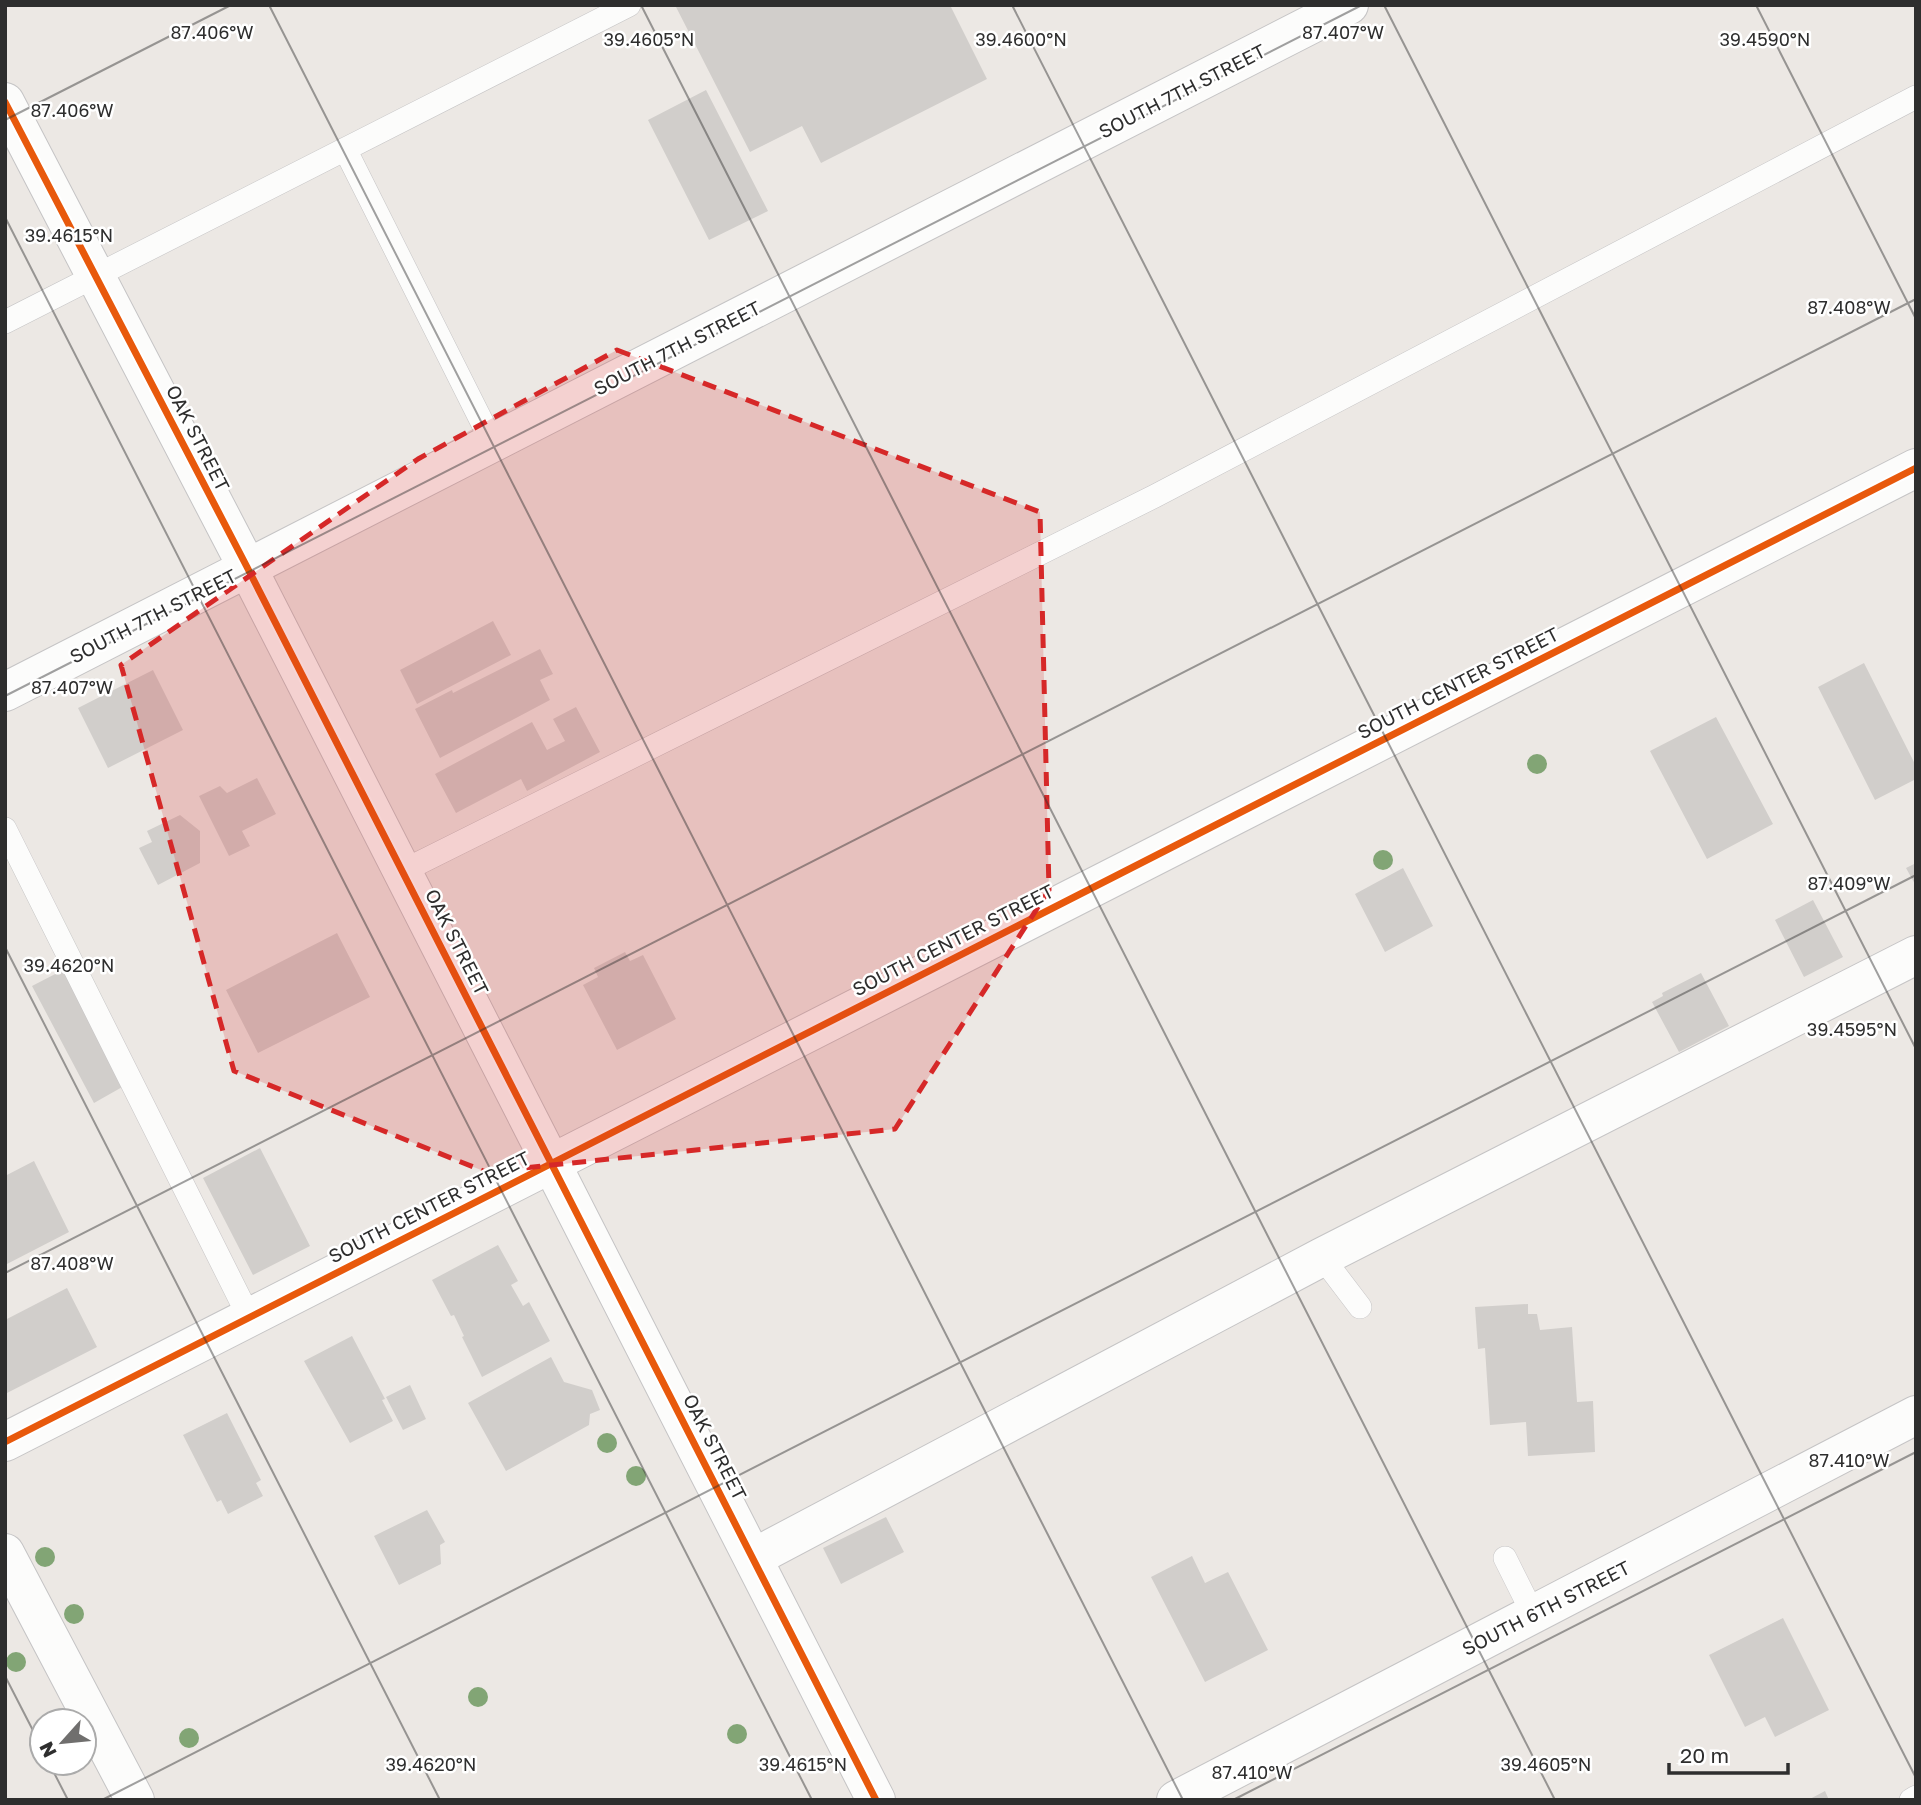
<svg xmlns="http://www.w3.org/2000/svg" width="1921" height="1805" viewBox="0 0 1921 1805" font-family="'Golos Text',sans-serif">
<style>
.building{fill:#d1cecb}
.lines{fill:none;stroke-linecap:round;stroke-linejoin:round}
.lane-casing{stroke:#c5c4c5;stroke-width:24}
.street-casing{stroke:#c5c4c5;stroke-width:40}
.secondary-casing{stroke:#c5c4c5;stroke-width:40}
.lane{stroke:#fcfcfb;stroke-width:23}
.street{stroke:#fcfcfb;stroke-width:38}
.secondary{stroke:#fcfcfb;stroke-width:38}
.cycleway-casing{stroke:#fff;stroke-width:11}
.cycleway{stroke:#e8590c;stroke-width:7}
.tree{fill:#82a575}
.marked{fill:#d62828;fill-opacity:0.2;stroke:#d62828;stroke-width:5;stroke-dasharray:14 9;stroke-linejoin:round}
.ticks{fill:none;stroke:#2e2e2e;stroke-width:2;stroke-opacity:0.45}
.labels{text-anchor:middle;stroke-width:5;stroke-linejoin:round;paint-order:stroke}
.street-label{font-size:19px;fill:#2e2e2e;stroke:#fff}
.ticks-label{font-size:18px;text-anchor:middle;fill:#2e2e2e;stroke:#fff;stroke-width:5;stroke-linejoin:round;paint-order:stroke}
</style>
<rect width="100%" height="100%" fill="#ece8e4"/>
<path class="building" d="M675,5h275l37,74 -166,84 -19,-37 -52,26z
M706,90l62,121 -59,29 -61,-120z
M493,621l18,34 -94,49 -17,-34z
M540,649l13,25 -13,6 10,20 -110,58 -25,-49 37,-19 1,3z
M1864,663l52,103v13l-41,21 -57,-113z
M153,670l30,60 -75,38 -30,-60z
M576,707l24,45 -73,39 -6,-12 -65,34 -21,-39 97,-52 15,28 18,-9 -12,-22z
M1716,717l57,107 -66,35 -57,-108z
M257,778l19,36 -34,17 8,15 -21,10 -30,-60 21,-10 7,7z
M180,815l20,16v32l-42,22 -19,-37 13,-6 -5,-11z
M1916,863v23l-10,-18z
M1403,868l30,58 -48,26 -30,-58z
M1813,900l30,57 -39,20 -29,-57z
M337,933l33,64 -112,56 -32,-63z
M625,952l5,9 13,-6 33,64 -59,31 -34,-65 15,-8 -4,-9z
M63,970l61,116 -30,17 -62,-117z
M1701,973l28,53 -50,26 -27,-50 11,-6 -1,-3z
M260,1148l50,98 -57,29 -50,-97z
M34,1161l35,71 -64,33v-89z
M498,1245l20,36 -7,4 12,21 6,-4 21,39 -68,36 -20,-40 2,-1 -10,-21 -3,1 -19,-36z
M67,1288l30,59 -90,46 -2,-73z
M1528,1304v10h9l3,16 32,-3 5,75 16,-1 2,51 -67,4 -2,-34 -36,3 -5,-77 -7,1 -3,-42z
M352,1336l33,63 -3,1 11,21 -43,22 -46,-82z
M551,1357l13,25 28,8 8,20 -10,4 -1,11 -83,46 -38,-68z
M410,1385l16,34 -23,11 -17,-33z
M227,1413l34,67 -5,3 7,13 -35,18 -7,-14 -4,2 -34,-67z
M427,1510l18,32 -5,3 1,19 -42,21 -25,-49z
M886,1517l18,35 -63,32 -18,-36z
M1192,1556l13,27 23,-11 40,78 -63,32 -54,-105z
M1783,1618l46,92 -54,27 -10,-20 -20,10 -36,-72z
M1825,1791l4,9h-21z"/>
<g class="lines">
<defs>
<path id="lane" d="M345,149l147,293
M5,322l624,-317
M5,829l244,488
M403,871l752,-375 761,-399
M1322,1257l38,50
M1505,1558l28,56
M1911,1800l5,-3"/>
<path id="street" d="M5,102l242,465 629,1233
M5,1442l1911,-974
M5,1553l130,247
M753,1558l569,-301 594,-302"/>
<path id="secondary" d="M5,692l1344,-687
M1176,1800l740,-385"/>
</defs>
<use href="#lane" class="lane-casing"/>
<use href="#street" class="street-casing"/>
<use href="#secondary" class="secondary-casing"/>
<use href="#lane" class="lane"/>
<use href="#street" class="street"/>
<use href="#secondary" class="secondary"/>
<defs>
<path id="cycleway" d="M5,102l242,465 629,1233
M5,1442l1911,-974"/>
</defs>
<use href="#cycleway" class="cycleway-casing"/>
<use href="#cycleway" class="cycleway"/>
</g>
<g class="tree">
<circle cx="1537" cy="764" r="10"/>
<circle cx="1383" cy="860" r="10"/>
<circle cx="607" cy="1443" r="10"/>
<circle cx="636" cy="1476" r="10"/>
<circle cx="45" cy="1557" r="10"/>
<circle cx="74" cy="1614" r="10"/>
<circle cx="16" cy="1662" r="10"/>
<circle cx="478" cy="1697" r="10"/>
<circle cx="737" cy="1734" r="10"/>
<circle cx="189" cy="1738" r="10"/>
</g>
<path class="marked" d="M617,350l423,162 9,378 -154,239 -409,43 -252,-101 -113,-406 297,-206z"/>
<path class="ticks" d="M269,5l914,1795M641,5l914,1795M1012,5l904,1773M1384,5l532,1044M1756,5l160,314M5,120l226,-115M5,217l807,1583M5,696l1357,-691M5,947l435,853M5,1273l1911,-974M5,1676l37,72M49,1763l19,37M102,1800l1814,-925M1233,1800l683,-348"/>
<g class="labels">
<g class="street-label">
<text transform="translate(1182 91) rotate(-27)" y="7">SOUTH 7TH STREET</text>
<text transform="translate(677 348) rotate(-27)" y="7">SOUTH 7TH STREET</text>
<text transform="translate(198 438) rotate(63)" y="7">OAK STREET</text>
<text transform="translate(153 616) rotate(-27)" y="7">SOUTH 7TH STREET</text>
<text transform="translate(1458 683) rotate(-27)" y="7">SOUTH CENTER STREET</text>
<text transform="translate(953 940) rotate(-27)" y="7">SOUTH CENTER STREET</text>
<text transform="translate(457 942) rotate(63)" y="7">OAK STREET</text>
<text transform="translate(429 1207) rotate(-27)" y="7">SOUTH CENTER STREET</text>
<text transform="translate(715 1447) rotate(63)" y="7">OAK STREET</text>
<text transform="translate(1546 1608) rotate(-27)" y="7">SOUTH 6TH STREET</text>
</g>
</g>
<g class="ticks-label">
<text x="212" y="39">87.406°W</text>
<text x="1343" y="39">87.407°W</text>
<text x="649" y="46">39.4605°N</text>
<text x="1021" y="46">39.4600°N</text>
<text x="1765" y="46">39.4590°N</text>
<text x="72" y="117">87.406°W</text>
<text x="69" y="242">39.4615°N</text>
<text x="1849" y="314">87.408°W</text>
<text x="72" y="694">87.407°W</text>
<text x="1849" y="890">87.409°W</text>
<text x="69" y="972">39.4620°N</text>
<text x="1852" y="1036">39.4595°N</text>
<text x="72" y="1270">87.408°W</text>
<text x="1849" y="1467">87.410°W</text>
<text x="431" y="1771">39.4620°N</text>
<text x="803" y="1771">39.4615°N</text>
<text x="1546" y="1771">39.4605°N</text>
<text x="1252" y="1779">87.410°W</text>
</g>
<rect width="1921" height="1805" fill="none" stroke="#2e2e2e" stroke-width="14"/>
<g transform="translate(63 1742) rotate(243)"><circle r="33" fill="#ffffff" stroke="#ababab" stroke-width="2"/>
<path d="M0-5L12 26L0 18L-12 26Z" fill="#706f6e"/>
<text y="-10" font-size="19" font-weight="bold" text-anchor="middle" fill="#2e2e2e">N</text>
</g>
<path d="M1669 1763v10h119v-10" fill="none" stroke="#2e2e2e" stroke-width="3.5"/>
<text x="1680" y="1763" font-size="21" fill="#2e2e2e" stroke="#ffffff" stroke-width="5" paint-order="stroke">20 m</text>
</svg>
